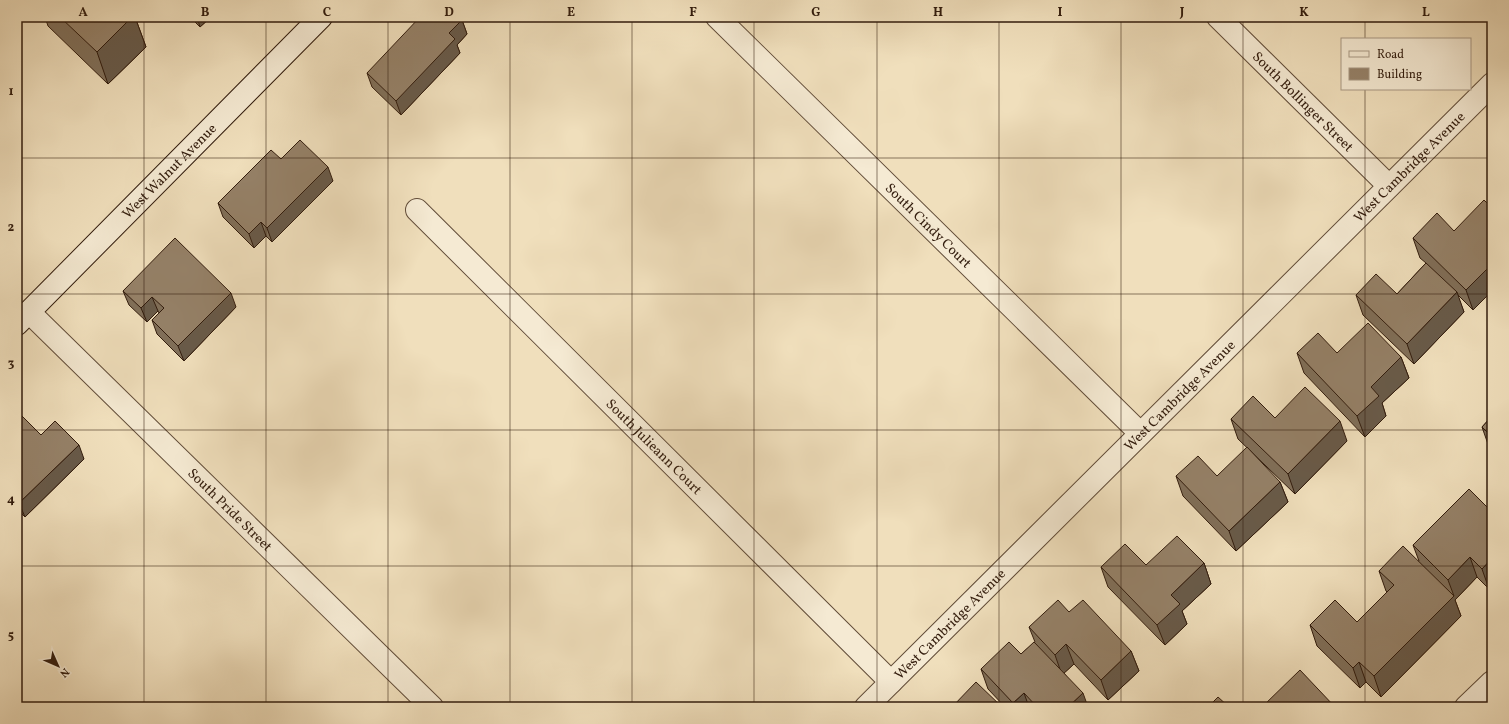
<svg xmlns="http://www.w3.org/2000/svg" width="1509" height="724" viewBox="0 0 1509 724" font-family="Vollkorn,serif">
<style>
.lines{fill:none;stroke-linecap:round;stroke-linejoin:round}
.minor-casing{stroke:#624d39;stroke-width:24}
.secondary-casing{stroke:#321c0d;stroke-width:24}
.minor{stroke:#f5ead3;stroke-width:22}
.secondary{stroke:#f5ead3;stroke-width:22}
.wall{fill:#806f59;stroke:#321c0d}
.shaded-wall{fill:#685a49;stroke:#321c0d}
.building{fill:#958168;stroke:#321c0d}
.grid{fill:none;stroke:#321c0d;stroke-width:1;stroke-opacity:0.55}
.labels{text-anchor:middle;stroke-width:3;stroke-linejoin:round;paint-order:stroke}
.street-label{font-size:14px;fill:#321c0d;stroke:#f5ead3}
.neatline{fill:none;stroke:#321c0d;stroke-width:1.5}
.grid-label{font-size:13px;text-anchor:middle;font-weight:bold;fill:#321c0d}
</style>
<rect width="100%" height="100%" fill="#f0dfbc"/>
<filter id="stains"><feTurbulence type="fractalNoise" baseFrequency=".005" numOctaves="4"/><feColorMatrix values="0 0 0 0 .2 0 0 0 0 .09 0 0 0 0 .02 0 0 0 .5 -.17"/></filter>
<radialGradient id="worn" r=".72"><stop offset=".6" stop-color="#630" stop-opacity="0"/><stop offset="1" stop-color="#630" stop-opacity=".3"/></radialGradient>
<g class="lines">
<defs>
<g id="minor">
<path id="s1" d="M717,17l423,416"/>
<path id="s2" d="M1218,17l171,169"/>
<path id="s3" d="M417,210l474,472"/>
<path id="s4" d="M29,312l403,395"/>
<path id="s5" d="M866,707l626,-623"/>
<path d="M1466,707l26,-25"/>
</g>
<g id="secondary">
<path id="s6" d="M17,324l304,-307"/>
</g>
</defs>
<use href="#minor" class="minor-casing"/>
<use href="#secondary" class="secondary-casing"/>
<use href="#minor" class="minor"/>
<use href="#secondary" class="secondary"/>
</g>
<path class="wall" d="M45,17h90l11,30 -38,37 -60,-58z
M190,17h21l-11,10z
M462,20l5,14 -10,11 3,8 -59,62 -29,-28 -5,-14z
M281,159l52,22 -61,61 -6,-6 -12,12 -31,-31 -5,-14z
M1492,208v83l-19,19 -16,-16 7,18 -50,52 -51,-49 -7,-20 41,-1 29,-31 -6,-5 -7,-20 41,-7z
M123,291l113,16 -52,54 -27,-27 -5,-14 7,-7 -1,-2 -11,11 -18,-17z
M1297,353h40l64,4 8,21 -27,25 4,13 -21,21 -61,-64z
M17,411l24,24 43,24 -59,58 -8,-8z
M1492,416v34l-3,-3 -7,-20z
M1275,418l72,23 -52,53 -57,-55 -7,-20z
M1176,476h41l63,6 8,20 -52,49 -53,-55z
M1469,489l20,100 -12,-12 -22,23 6,16 -80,81 -15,-15 -6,6 -43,-42 -7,-21 47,-3 30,-30 -1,-1 -7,-20 40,-10 -6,-16z
M1204,563l7,21 -29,27 5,13 -22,21 -57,-58 -7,-20z
M1069,612l62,39 8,20 -31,29 -34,-36 -10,9 24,34h-83l-17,-18 -7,-20 40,-15 14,-12 -6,-15z"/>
<path class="shaded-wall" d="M128,17h7l11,30 -38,37 -11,-32z
M197,17h14l-11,10z
M213,17h5l-3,4z
M462,20l5,14 -10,11 3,8 -59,62 -5,-14 53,-68z
M328,167l5,14 -61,61 -5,-14z
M261,222l5,14 -12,12 -5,-14z
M1492,264v27l-19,19 -7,-20z
M1457,292l7,20 -50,52 -7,-20z
M231,293l5,14 -52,54 -6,-15z
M152,297l6,14 -11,11 -6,-14z
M1401,357l8,21 -27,25 4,13 -21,21 -8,-21 14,-29z
M1340,421l7,20 -52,53 -7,-20z
M79,445l5,14 -59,58 -6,-14z
M1280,482l8,20 -52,49 -7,-20z
M1470,557l7,20 -22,23 6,16 -80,81 -7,-21 80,-80 -6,-16z
M1492,558v28l-3,3 -7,-20z
M1204,563l7,21 -29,27 5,13 -22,21 -8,-20 14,-30z
M1066,644l8,20 -12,11 -7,-20z
M1131,651l8,20 -31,29 -7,-20z
M1359,662l7,20 -6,6 -7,-20z
M1024,693l5,14h-14l-2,-4z
M1083,693l5,14h-20z"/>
<path class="building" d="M60,17h72l-35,35z
M420,17h39l3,3 -13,13 6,6 -59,62 -29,-28z
M300,140l28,27 -61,61 -6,-6 -12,12 -31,-31 53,-53 10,9z
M1484,200l8,8v56l-26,26 -53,-52 24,-25 17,18z
M175,238l56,55 -53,53 -26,-26 12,-12 -12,-11 -11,11 -18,-17z
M1426,263l31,29 -50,52 -51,-49 20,-21 21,20z
M1368,323l33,34 -30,30 8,9 -22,20 -60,-63 21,-20 19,20z
M1305,387l35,34 -52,53 -57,-55 22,-23 22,22z
M17,411l24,24 14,-14 24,24 -60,58 -2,-3z
M1492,416v21l-10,-10z
M1247,447l33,35 -51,49 -53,-55 22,-20 19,20z
M1469,489l23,23v46l-10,11 -12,-12 -22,23 -35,-35z
M1177,536l27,27 -33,32 9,9 -23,21 -56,-58 24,-23 21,21z
M1403,546l51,50 -80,80 -15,-14 -6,6 -43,-43 25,-25 22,22 37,-37 -15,-14z
M1058,600l11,12 14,-12 48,51 -30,29 -35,-36 -11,11 -26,-28z
M1009,642l12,12 13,-12 49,51 -15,14h-31l-13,-14 -11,10 -32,-34z
M1300,670l35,37h-73z
M976,682l26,25h-50z
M1218,697l11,10h-21z"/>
<path class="grid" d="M144,17v690M266,17v690M388,17v690M510,17v690M632,17v690M754,17v690M877,17v690M999,17v690M1121,17v690M1243,17v690M1365,17v22M1365,89v618M17,158h1475M17,294h1475M17,430h1475M17,566h1475"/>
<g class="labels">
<g class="street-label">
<text dy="5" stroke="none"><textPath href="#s2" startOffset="120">South Bollinger Street</textPath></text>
<text dy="5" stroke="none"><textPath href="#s5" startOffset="766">West Cambridge Avenue</textPath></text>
<text dy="5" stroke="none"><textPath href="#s6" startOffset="216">West Walnut Avenue</textPath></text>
<text dy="5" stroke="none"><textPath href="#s1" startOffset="297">South Cindy Court</textPath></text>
<text dy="5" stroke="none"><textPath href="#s5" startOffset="442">West Cambridge Avenue</textPath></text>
<text dy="5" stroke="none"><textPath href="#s3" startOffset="335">South Julieann Court</textPath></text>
<text dy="5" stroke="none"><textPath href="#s4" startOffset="282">South Pride Street</textPath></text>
<text dy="5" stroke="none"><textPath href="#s5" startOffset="118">West Cambridge Avenue</textPath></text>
</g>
</g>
<rect width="1509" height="724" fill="none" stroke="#f0dfbc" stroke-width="44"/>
<rect x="1341" y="38" width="130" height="52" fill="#f5ead3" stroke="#a79884"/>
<rect x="1349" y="51" width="20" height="6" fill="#f5ead3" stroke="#a79884"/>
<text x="1377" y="58" font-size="12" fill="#321c0d">Road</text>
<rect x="1349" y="68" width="20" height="12" fill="#958168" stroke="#a79884"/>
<text x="1377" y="78" font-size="12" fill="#321c0d">Building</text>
<g transform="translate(58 666) rotate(135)" stroke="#f5ead3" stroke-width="3" paint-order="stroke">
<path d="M0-3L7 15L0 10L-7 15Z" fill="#321c0d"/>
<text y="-6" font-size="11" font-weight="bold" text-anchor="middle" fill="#321c0d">N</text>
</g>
<rect x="22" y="22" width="1465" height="680" class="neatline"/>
<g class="grid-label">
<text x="83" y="16">A</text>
<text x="205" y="16">B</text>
<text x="327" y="16">C</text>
<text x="449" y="16">D</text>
<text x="571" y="16">E</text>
<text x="693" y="16">F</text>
<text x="816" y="16">G</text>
<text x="938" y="16">H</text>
<text x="1060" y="16">I</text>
<text x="1182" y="16">J</text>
<text x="1304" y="16">K</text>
<text x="1426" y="16">L</text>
<text x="11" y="95">1</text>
<text x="11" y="231">2</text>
<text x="11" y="367">3</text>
<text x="11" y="503">4</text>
<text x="11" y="639">5</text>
</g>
<rect width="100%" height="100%" filter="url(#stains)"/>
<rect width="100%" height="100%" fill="url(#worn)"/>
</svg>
